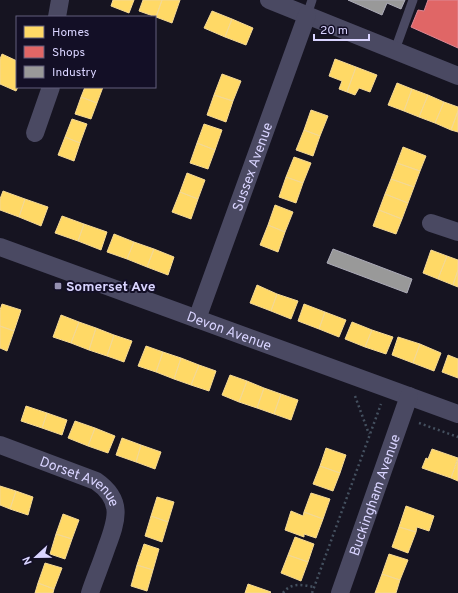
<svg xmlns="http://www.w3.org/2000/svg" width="458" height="593" viewBox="0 0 458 593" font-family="Overpass,sans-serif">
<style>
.homes{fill:#ffd966;stroke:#f4d894}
.shops{fill:#e06666;stroke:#de8794}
.industry{fill:#999;stroke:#acabb8}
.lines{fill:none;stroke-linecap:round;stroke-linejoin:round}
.path{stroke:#44505f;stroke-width:2.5;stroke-dasharray:2 3;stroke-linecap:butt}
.service{stroke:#4a4962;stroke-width:9}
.minor{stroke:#4a4962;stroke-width:18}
.poi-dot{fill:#9591b1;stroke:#130f26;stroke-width:1.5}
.labels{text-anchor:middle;stroke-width:4;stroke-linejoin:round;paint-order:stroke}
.street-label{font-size:14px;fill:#d9d4ff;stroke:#130f26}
.poi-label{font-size:14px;font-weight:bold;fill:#d9d4ff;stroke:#130f26;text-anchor:start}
</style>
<rect width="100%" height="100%" fill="#161421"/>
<path class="homes" d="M113,0h21l-5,13 -18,-7z
M143,0h19l-6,17 -17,-6z
M162,0h18l-8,23 -16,-6z
M212,11l20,8 -7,18 -21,-9z
M232,19l21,9 -7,17 -21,-8z
M2,54l15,7 1,26 -2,4 -16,-7v-25z
M335,59l21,8 -9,25 -8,-3 3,-8 -13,-5z
M356,67l21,8 -7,17 -11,-4 -4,7 -8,-3z
M222,74l19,7 -8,20 -19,-6z
M397,83l15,6 -8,22 -16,-6z
M85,87h18l-6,16 -16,-6z
M412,89l16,6 -9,22 -15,-6z
M214,95l19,6 -7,21 -19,-7z
M428,95l16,7 -9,21 -16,-6z
M81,97l16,6 -6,16 -16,-5z
M444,102l14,5v4l-7,19 -16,-7z
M311,110l17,6 -8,20 -16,-6z
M458,111v21l-7,-2z
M72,119l15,5 -7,19 -15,-6z
M204,124l18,6 -7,20 -18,-7z
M304,130l16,6 -7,20 -17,-6z
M65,137l15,6 -6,18 -16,-6z
M197,143l18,7 -7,19 -18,-6z
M403,147l23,9 -6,15 -23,-8z
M294,157l17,6 -8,20 -17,-6z
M397,163l23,8 -6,16 -23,-8z
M187,173l18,7 -7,19 -18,-7z
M286,177l17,6 -7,20 -17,-6z
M391,179l23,8 -6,16 -23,-9z
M3,191l22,8 -6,18 -19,-7v-11z
M180,192l18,7 -7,20 -19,-7z
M385,194l23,9 -6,16 -23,-9z
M25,199l23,8 -7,19 -22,-9z
M275,205l18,7 -8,20 -17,-7z
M379,210l23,9 -6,15 -23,-8z
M62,216l22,8 -6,17 -23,-8z
M84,224l23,8 -6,18 -23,-9z
M268,225l17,7 -7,20 -18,-7z
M114,234l20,8 -7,17 -20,-7z
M134,242l20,7 -7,18 -20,-8z
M154,249l20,8 -6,18 -21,-8z
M431,250l16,6 -9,23 -15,-6z
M447,256l11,4v10l-5,15 -15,-6z
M458,270v17l-5,-2z
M257,285l20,9 -6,17 -21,-8z
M277,294l21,7 -7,18 -20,-8z
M2,304l19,6 -7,21 -14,-5v-16z
M304,304l21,8 -6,17 -21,-8z
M325,312l21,8 -7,17 -20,-8z
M61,315l18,7 -8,21 -18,-6z
M79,322l17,6 -7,22 -18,-7z
M352,322l20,8 -7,17 -20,-8z
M0,326l14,5 -7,20 -7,-3z
M96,328l18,7 -7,21 -18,-6z
M372,330l21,7 -7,17 -21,-7z
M114,335l18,6 -8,21 -17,-6z
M398,337l22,7 -7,19 -21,-8z
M420,344l21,9 -7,18 -21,-8z
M146,346l17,6 -7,20 -18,-6z
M163,352l18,6 -7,21 -18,-7z
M448,355l10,4v19l-16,-6z
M181,358l18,7 -8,20 -17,-6z
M199,365l17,6 -7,20 -18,-6z
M230,375l17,6 -8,21 -17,-7z
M247,381l17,7 -7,20 -18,-6z
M264,388l17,6 -7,20 -17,-6z
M281,394l17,6 -7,20 -17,-6z
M26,406l21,7 -5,15 -21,-7z
M47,413l20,7 -5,15 -20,-7z
M75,421l20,7 -7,18 -20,-8z
M95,428l20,8 -7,17 -20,-7z
M122,438l19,7 -5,17 -20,-7z
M141,445l20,7 -6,17 -19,-7z
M326,448l20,7 -6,18 -20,-7z
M432,449l26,9 -7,20 -29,-10 4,-10 2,1z
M458,459v22l-7,-3z
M320,466l20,7 -7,18 -20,-7z
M0,486l16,5 -6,18 -10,-4z
M16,491l17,6 -5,18 -18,-6z
M311,493l19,6 -7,20 -19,-7z
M157,497l17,5 -6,20 -17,-6z
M406,506l28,10 -5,15 -12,-4 -1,5 -17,-5z
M291,511l12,5 1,-4 19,7 -7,19 -12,-4v3l-19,-7z
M63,514l16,6 -7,19 -16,-5z
M151,516l17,6 -6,20 -17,-6z
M399,527l17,5 -8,21 -16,-6z
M56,534l16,5 -7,20 -15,-5z
M295,537l19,7 -6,18 -20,-7z
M144,544l15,5 -6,21 -16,-5z
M389,554l19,6 -8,20 -18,-6z
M288,555l20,7 -7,19 -20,-8z
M45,563l17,5 -8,21 -16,-6z
M137,565l16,5 -6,21 -16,-5z
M382,574l18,6 -4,13h-21z
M38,583l16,6 -1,4h-18z
M248,584l23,8 -1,1h-25z"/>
<path class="shops" d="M428,0h30v48l-47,-21 7,-17 6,1z"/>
<path class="industry" d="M348,0h57l-4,9 -14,-6 -5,12z
M333,249l79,30 -5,14 -80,-30z"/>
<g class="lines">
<path class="path" d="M355,396l14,38
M419,423l39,14
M283,593c8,-11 20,-8 31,-6
M312,593l69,-189"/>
<path class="service" d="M307,15l5,-15
M395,50l18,-50"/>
<g class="minor">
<path d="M269,0l189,76"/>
<path d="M57,17l3,-17"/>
<path d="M35,133l16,-46"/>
<path d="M431,223l27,9"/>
<path id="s1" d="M0,247l458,167"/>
<path id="s2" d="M197,319l110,-304"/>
<path id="s3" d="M0,445l96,36c29,20 20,41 10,68 -5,15 -11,29 -16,44"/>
<path id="s4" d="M340,593l69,-197"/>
</g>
</g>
<rect class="poi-dot" x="54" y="282" width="8" height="8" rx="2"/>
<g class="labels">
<g class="street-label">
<text dy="5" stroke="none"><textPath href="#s2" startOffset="162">Sussex Avenue</textPath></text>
<text dy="5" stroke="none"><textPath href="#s1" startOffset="244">Devon Avenue</textPath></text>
<text dy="5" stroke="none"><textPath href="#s3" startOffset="89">Dorset Avenue</textPath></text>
<text dy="5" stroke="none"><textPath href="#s4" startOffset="104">Buckingham Avenue</textPath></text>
</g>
<g class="poi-label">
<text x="66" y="291">Somerset Ave</text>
</g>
</g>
<rect x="16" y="16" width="140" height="72" fill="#130f26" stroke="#625e7d"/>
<rect x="24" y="26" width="20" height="12" fill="#ffd966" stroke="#625e7d"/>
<text x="52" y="36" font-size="12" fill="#d9d4ff">Homes</text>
<rect x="24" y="46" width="20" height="12" fill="#e06666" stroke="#625e7d"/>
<text x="52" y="56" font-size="12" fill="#d9d4ff">Shops</text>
<rect x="24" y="66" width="20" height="12" fill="#999999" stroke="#625e7d"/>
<text x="52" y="76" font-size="12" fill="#d9d4ff">Industry</text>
<g transform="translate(36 557) rotate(248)" stroke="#130f26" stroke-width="3" paint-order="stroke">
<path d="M0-3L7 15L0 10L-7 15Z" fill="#d9d4ff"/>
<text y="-6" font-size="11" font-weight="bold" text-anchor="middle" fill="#d9d4ff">N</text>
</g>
<path d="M314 34v6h55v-6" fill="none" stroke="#d9d4ff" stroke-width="2"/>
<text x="320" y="34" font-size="12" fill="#d9d4ff" stroke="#130f26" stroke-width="3" paint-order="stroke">20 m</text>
</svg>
